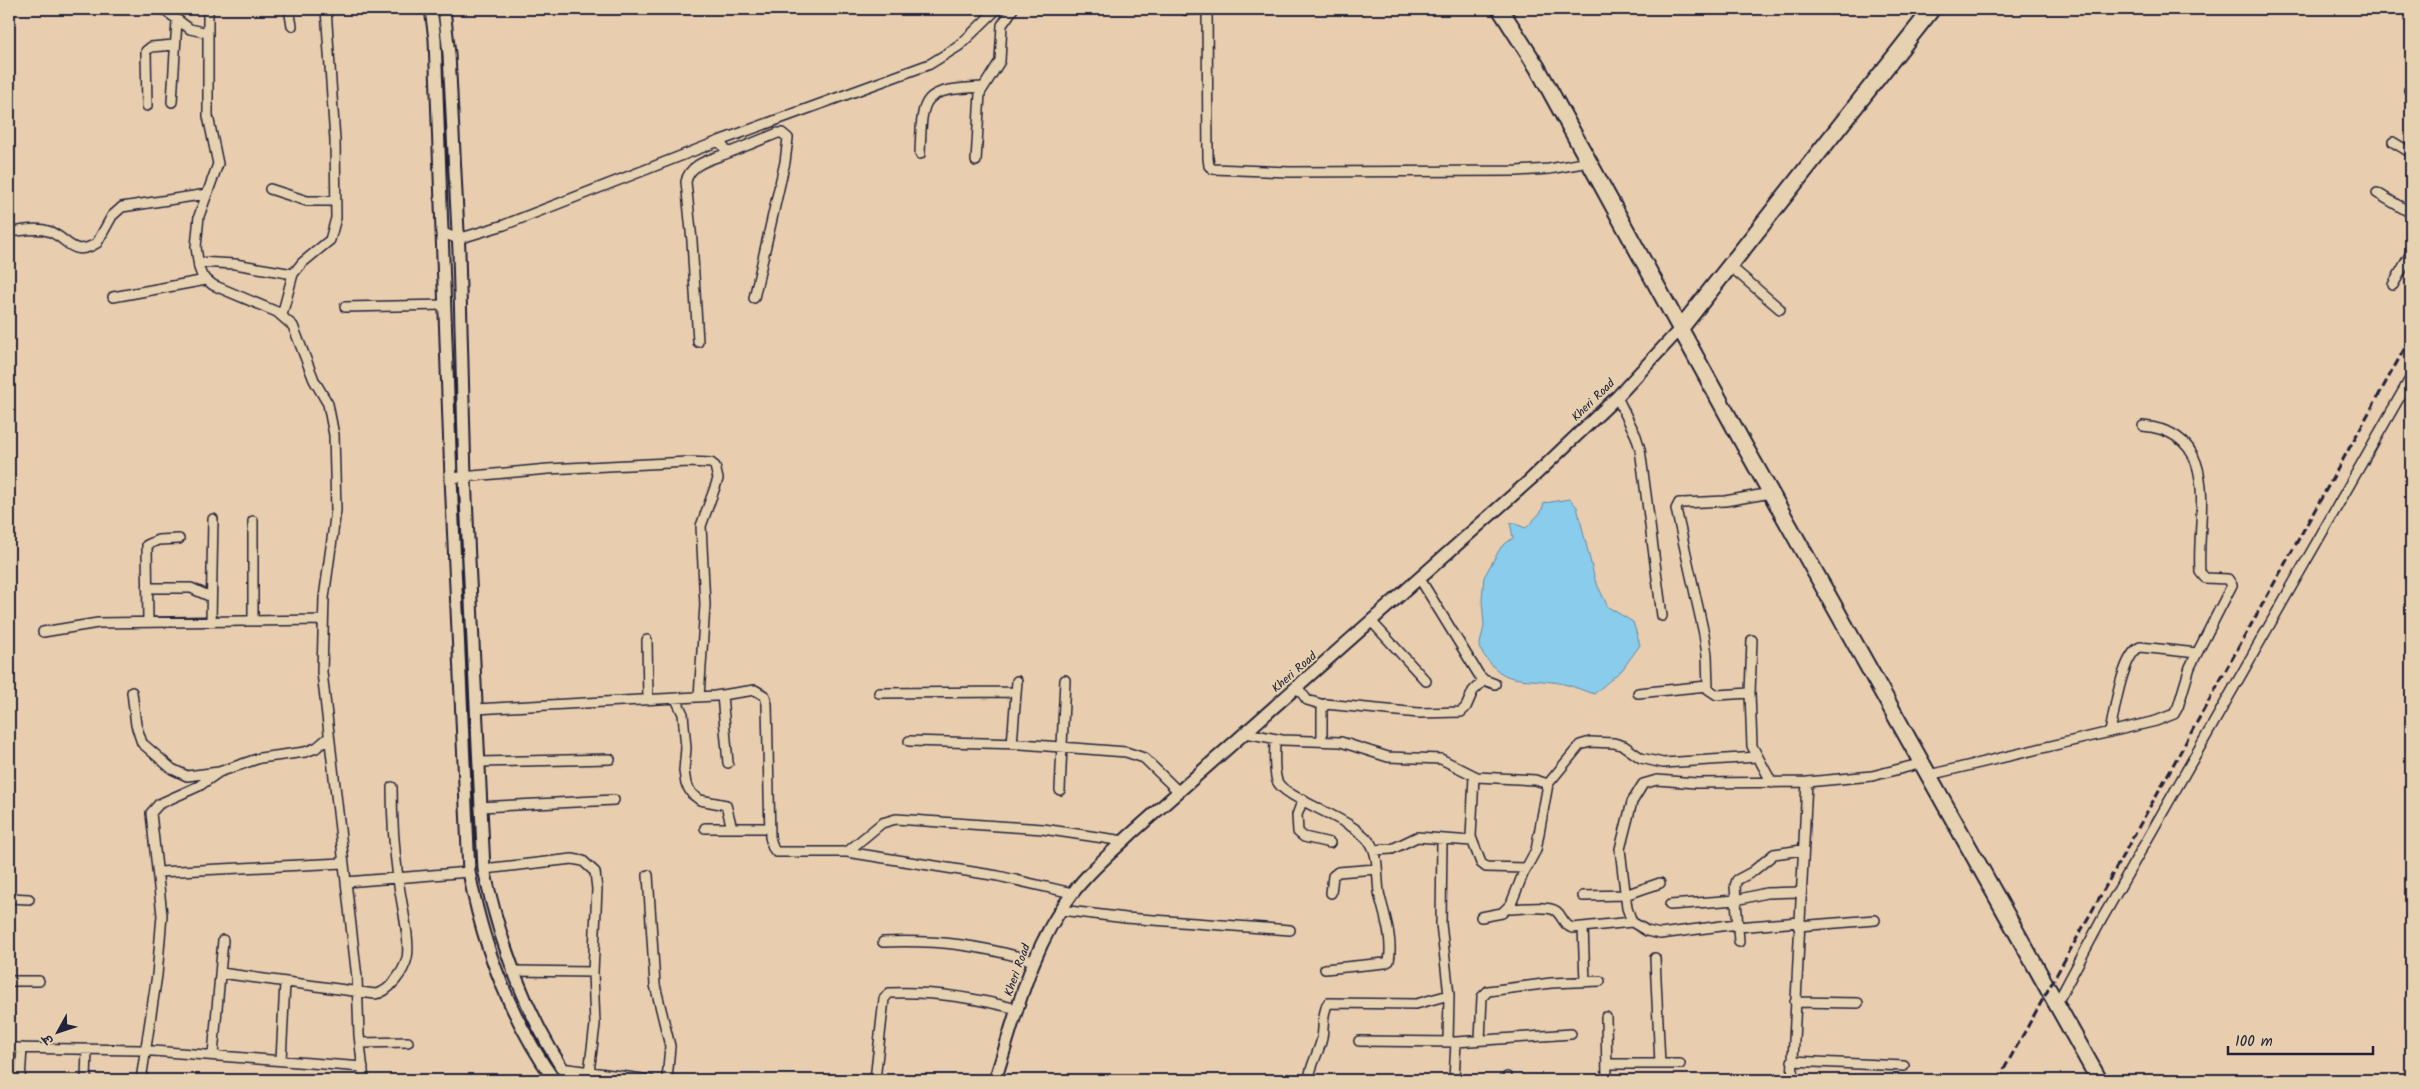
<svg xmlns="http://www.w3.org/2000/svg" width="2420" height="1089" viewBox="0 0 2420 1089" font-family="Kalam,'Playpen Sans Deva',sans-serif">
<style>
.water{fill:#8acceb;stroke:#6088a5}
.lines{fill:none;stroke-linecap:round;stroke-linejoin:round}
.minor-casing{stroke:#22223b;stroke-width:12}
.tertiary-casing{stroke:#22223b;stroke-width:15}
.trunk-casing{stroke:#22223b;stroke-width:19}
.minor{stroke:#e6d2b0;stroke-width:9}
.tertiary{stroke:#e6d2b0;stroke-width:11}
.trunk{stroke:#e6d2b0;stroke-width:15}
.rail{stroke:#22223b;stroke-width:3;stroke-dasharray:8 4;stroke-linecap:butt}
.labels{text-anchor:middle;stroke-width:4;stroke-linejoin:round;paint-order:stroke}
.street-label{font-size:12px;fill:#22223b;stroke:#e6d2b0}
</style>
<rect width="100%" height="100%" fill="#e9cdaf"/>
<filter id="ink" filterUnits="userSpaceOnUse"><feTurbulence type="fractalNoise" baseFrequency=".02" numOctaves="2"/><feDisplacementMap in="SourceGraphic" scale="10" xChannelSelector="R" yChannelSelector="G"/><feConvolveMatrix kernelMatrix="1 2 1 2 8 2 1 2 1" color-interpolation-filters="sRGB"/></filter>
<g filter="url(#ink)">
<path class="water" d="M1570,499l7,8 18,73 13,27 25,15 7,23 -18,25 -28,24c-13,-4 -28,-11 -42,-12 -39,-5 -49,3 -73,-34l5,-22 -2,-27 2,-22 17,-30 12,-9 -3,-16 16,6 15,-16 3,-9z"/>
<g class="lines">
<defs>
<path id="minor" d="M163,9l27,20 18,4
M208,9v107l10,48 -19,52 -3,31 3,21 3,8 11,9 64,27 16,14 21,54 14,24 6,31 2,75 -12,88 -2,74 35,306 2,57 5,45
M289,9l3,17
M1207,9l1,149 1,8 4,3 76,3 228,-1 32,-2 40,-7
M1185,10l16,-1
M2409,90l2,1
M172,102l5,-82
M147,106l-1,-55 5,-4 23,-2
M719,141l9,12 50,-20h4l6,5 -3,24 -31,136
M2393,142l18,11
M920,154c2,-59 1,-64 62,-67
M976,161l4,-68 20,-32 2,-36 11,-16
M270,189l37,12h28
M2377,193l34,20
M9,232c12,-1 28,-5 39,-1 20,6 23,28 49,12l15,-27 10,-9 85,-13
M441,232l17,7 46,-14 215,-84 211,-77 29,-18 38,-37
M198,262l37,2 58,10
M1730,266l50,43
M2393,285l18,-32
M113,297l93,-17
M345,307l100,-2
M282,315l11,-41 9,-11 28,-23 6,-22 -1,-78 -9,-131
M698,342l-6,-101 -6,-59c3,-19 27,-23 42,-29
M1617,397l19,39 4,13 22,167
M451,478l97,-9 140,-7 23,1 4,3 3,13 -17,47 4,79 -6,92
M253,521v100
M1420,579l59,96 5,5 11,4
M147,588h44l20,9
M211,621l2,-102
M148,622l-1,-77 11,-5 21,-1
M1372,622l54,59
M43,632l55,-9 225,-3
M647,640l1,60
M1752,640l-2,53 2,53 20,37
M1298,688l9,12 17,5
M132,692l4,33 6,18 30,26 15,7 32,-4 41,-14 45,-6 11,-4 12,-10
M879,693l137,-1
M1638,693l69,-7
M1750,693l-33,2 -9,-6 -1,-34 -3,-21 -28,-125 3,-6h4l42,-2 46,-8
M722,695l6,68
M676,699l7,15 3,34 -2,23 2,13 6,10 8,6 26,5 6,23
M476,709l239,-13 40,-6 10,6 2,8 3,133 3,11 3,4h71l151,24 74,17
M2110,732c4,-19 12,-77 30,-85l57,6
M1246,733l36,7 59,2 47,15 53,2 36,18 58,3 13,4
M1275,739c0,13 -2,29 2,42 8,19 76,36 94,63 9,15 5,37 9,53 5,19 13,43 9,64l-4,2 -60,6
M1322,740v-30l3,-6 94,9 42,-1 5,-5 7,-16 11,-11
M909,741l112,3 105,8 18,6 35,34
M1012,744l5,-63
M478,762l132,-3
M1929,775l227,-54 18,-7 4,-7 12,-40 42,-82 -4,-6 -23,-1 -5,-6c-4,-54 24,-139 -57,-146
M1474,776l-3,61 10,26 5,4 40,1
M1060,790l5,-110
M1303,799l-6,16 1,17 6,5 26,6
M480,807l134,-7
M705,828h65
M1442,840l-1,84 8,71 -1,47
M1374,850l18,-1 25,-12 55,4
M847,852l35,-29 14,-4 147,10 81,12
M484,869l88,-10 11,2 12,11 2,17 -4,83 2,53 -6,47
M158,872l185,-9
M648,875l7,110 15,61 -3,34
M346,882l123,-10
M1331,893l2,-17 5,-4 38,-3
M1583,896l42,-1 35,-12
M9,898l20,1
M1670,905l66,-5 30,-7 34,-1
M1508,909c10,0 40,-4 48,2 7,5 6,13 16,17l60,-6
M1061,910l65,8 164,12
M1481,917l21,-4 9,-9 12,-30 13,-24 12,-66 32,-39 10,-3 24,1 10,3 17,12 22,5 94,-6
M1737,924l-77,10 -13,-3 -15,-9 -5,-14 -7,-59 12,-47 11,-18 14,-4 39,3 111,-1 65,-6 51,-13
M1798,926l77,-6
M1583,927l2,55
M1737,927l62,-5
M883,942c57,-2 96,3 151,19
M1739,942l-4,-56 2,-6 15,-8 22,-18 28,-4
M1655,958l5,106
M512,971l81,1
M221,973l154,21c14,-1 29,-23 32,-36 4,-18 -7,-60 -9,-80 -4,-30 -6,-61 -6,-91
M9,981h30
M1795,1002l63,1
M2056,1005l47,-88 308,-540
M1606,1017l1,63
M1480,1040l2,-43 6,-6 63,-8 49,-2
M1359,1041l97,1 115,-8
M360,1043l48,-1
M9,1048l131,2 223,17
M213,1055l10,-115
M281,1060l4,-77
M1792,1061l112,5
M1607,1064h73
M561,1068l89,12
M1507,1077v3
M20,1080l2,-32
M86,1080l1,-31
M141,1080l16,-105 5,-60 -11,-102 8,-9 40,-18 20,-14
M875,1080l9,-81 5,-6c43,-2 87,5 128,16
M1309,1080c1,-15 10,-27 13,-42 2,-11 0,-25 6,-35l88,1 33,-9
M1454,1080l2,-38
M1792,1080l15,-298"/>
<path id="tertiary" d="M431,9l4,30 16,439 18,394c14,75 41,145 85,208
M444,9l5,45 10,198 6,225 19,392c16,75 42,147 86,211
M995,1080c21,-64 35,-132 77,-186 17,-23 39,-41 59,-60l400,-355 86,-82 63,-68"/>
<path id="trunk" d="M1500,9l37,58 207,378 355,635
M1680,329l252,-320"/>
</defs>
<use href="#minor" class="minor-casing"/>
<use href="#tertiary" class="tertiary-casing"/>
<use href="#trunk" class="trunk-casing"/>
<use href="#minor" class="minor"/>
<use href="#tertiary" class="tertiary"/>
<use href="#trunk" class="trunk"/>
<path class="rail" d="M1998,1080l413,-743"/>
</g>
</g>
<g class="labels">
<g class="street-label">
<text transform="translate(1593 400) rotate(-44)" y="4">Kheri Road</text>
<text transform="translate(1294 672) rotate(-41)" y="4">Kheri Road</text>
<text transform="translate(1017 970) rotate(-70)" y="4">Kheri Road</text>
</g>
</g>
<rect width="2420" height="1089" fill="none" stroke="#e6d2b0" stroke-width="30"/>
<rect x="15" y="15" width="2390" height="1059" fill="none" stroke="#22223b" stroke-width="2" filter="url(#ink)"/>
<g transform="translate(58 1032) rotate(230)" stroke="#e6d2b0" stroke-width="4" paint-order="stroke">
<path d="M0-4L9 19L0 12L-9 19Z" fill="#22223b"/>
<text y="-8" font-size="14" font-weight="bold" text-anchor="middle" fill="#22223b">उ</text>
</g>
<path d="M2228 1046v8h145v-8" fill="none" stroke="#22223b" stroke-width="2.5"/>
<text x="2235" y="1046" font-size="15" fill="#22223b" stroke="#e6d2b0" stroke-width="4" paint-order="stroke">100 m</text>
</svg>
